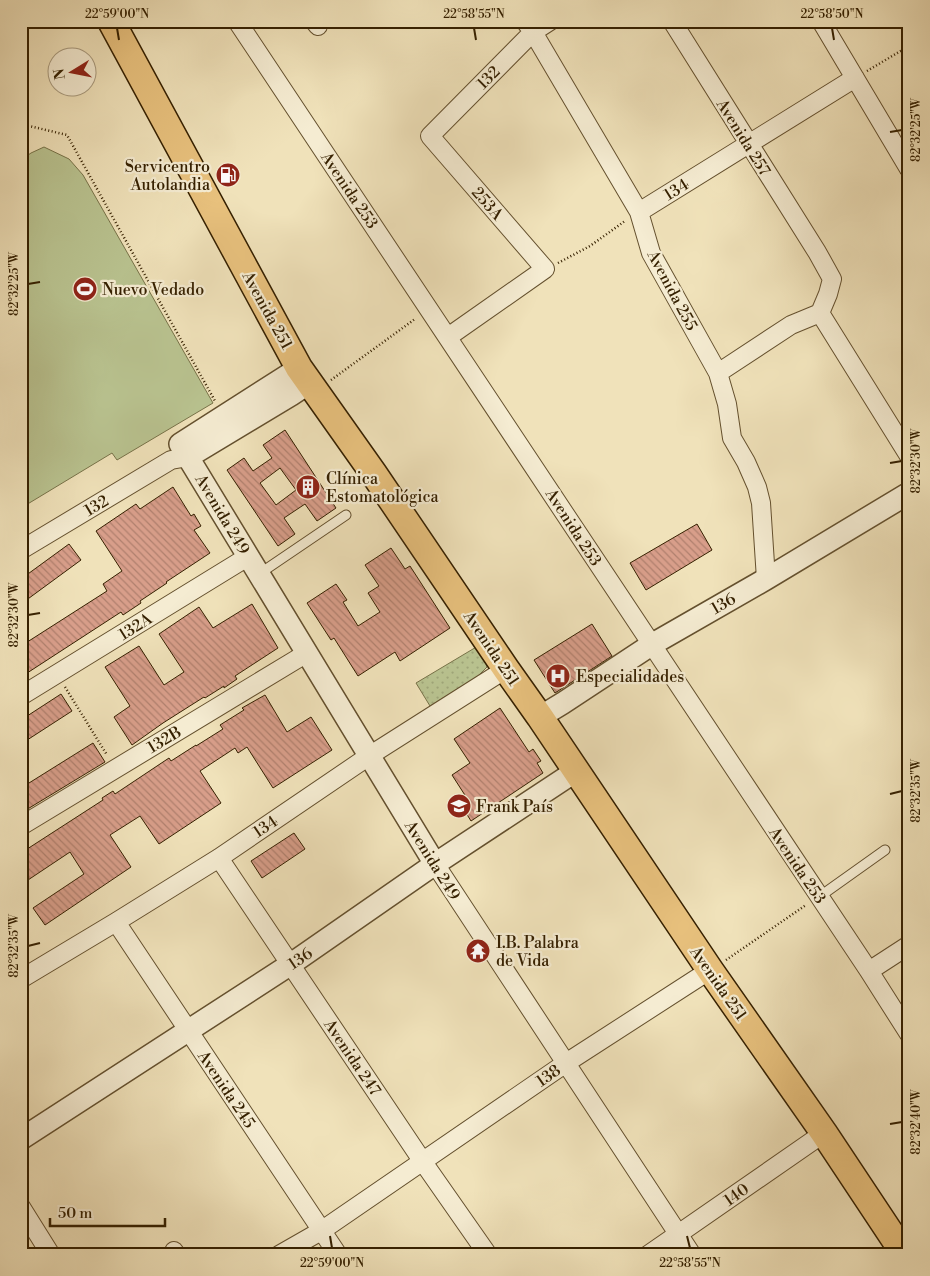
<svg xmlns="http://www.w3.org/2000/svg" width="930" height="1276" viewBox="0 0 930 1276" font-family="'Libre Bodoni',serif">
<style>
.green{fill:#b9c390;stroke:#777248}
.park{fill:url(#park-dots);stroke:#777248}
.building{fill:url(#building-back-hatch);stroke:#352000;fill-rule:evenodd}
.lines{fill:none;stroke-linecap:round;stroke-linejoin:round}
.service-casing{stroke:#64502e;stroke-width:11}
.minor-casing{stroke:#64502e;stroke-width:20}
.tertiary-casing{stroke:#64502e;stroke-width:24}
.primary-casing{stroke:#352000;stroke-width:29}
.path{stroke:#352000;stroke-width:2.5;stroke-dasharray:1 2.5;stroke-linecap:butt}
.service{stroke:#f5ecd2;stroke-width:9}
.minor{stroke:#f5ecd2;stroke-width:18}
.tertiary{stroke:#f5ecd2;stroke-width:21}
.primary{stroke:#e8c17d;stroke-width:26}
.ticks{fill:none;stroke:#352000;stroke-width:2}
.labels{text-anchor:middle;stroke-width:4.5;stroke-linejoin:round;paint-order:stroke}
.street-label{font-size:16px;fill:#352000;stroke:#f5ecd2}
.poi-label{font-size:16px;fill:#352000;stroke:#f5ecd2;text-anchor:start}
.neatline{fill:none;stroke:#352000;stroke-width:2}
.ticks-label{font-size:12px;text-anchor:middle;fill:#352000}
</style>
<defs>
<pattern id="park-dots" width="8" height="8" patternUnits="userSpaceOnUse" patternTransform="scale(1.25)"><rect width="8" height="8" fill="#b9c390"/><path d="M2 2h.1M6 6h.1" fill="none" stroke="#a0a77a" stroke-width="1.8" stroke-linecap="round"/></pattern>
<pattern id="building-back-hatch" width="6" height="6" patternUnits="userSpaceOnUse" patternTransform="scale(1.25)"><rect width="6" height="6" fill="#d89e8a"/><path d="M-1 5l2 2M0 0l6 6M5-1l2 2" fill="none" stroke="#b0806e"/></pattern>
</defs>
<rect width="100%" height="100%" fill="#f0e2ba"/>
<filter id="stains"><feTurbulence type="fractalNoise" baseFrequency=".004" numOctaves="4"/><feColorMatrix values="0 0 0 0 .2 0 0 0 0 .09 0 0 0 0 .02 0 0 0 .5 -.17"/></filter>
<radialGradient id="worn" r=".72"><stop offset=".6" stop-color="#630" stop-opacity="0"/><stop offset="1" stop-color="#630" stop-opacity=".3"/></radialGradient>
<path class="green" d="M44,147l25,12 14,16 130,228 -96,57 -5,-7 -91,55v-348l10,-7z"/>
<path class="park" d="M478,646l7,11 2,10 -10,10 -47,29 -14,-23z"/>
<path class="building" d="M285,430l51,78 -19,13 -12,-17 -21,14 11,16 -17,12 -51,-76 17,-12 9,13 19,-13 -9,-13zM280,468l16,22 -20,15 -16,-22z
M173,487l18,29 3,-2 7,12 -7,4 16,23 -44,29 1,1 -27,18 1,2 -18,12 -2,-3 -100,65v-31l86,-55 -4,-7 19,-13 -26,-40 40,-27 4,5z
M697,524l15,26 -66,40 -16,-27z
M69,544l12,16 -60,44v-25z
M391,548l14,21 5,-3 40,62 -50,33 -5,-9 -37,24 -24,-38 -3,2 -24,-37 29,-19 11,16 -4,2 15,24 22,-14 -12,-19 11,-7 -14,-21z
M252,604l26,44 -43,28 2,3 -13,9v-2l-19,12 -1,-1 -41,26 -31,22 -18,-28 16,-11 -25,-39 34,-21 25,39 20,-13 -25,-38 40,-27 14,21z
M592,624l20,32 -57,37 -21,-33z
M61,694l11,17 -51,33v-24z
M265,695l22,37 24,-15 21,33 -59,38 -26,-41 -9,6 -3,-5 -35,23 21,32 -62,41 -19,-28 -30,19 21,32 -86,58 -12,-17 51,-34 -14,-22 -42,28 -7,-10v-17l82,-53 -1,-2 11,-7 2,3 54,-36 2,3 25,-16v1l27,-17 -3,-4 24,-15 -2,-2z
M500,708l29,44 4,-3 8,12 -4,2 6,10 -72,48 -8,-13 7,-5 -18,-28 18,-12 -16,-24z
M93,743l12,19 -84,51v-25z
M294,833l11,16 -43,29 -11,-17z"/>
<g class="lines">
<defs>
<path id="service" d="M259,574l87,-59
M819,897l66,-47"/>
<path id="minor" d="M237,21l632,950 40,63
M314,21l4,5
M525,21l8,11 106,180 12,41 67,120 9,31 5,34 14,24 11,25 4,16 5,76
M672,21l145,231 15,27 -4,15 -8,19 -29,12 -73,48
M821,21l88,148
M639,212l216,-134
M820,313l89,143
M448,337l97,-68 -115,-133 103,-104 17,-11
M21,550l150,-90 17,-3
M21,696l228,-140
M21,826l286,-173
M219,858l204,304 65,93
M435,864l257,391
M116,922l222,333
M869,971l40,-26
M21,979l95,-57 103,-64 150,-102 137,-87
M21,1207l30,48
M174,1251l2,4
M279,1255l42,-24 245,-168 144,-93
M648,1255l176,-122"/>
<path id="tertiary" d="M299,368l-119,76 255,420
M188,457l103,-62 18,-12
M540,717l23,-14 88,-58 115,-66 143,-86
M21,1139l270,-175 144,-100 141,-93"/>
<path id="primary" d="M111,21l188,347 75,106 132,195 34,48 170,253 114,163 81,122"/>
</defs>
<use href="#service" class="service-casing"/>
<use href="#minor" class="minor-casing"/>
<use href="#tertiary" class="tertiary-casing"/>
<use href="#primary" class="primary-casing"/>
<path class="path" d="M867,71l42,-25
M21,124l46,11 148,266
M558,263l32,-17 35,-25
M331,380l84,-61
M65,687l42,68
M726,960l80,-55"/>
<use href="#service" class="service"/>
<use href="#minor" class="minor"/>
<use href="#tertiary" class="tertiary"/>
<use href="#primary" class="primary"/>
</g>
<path class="ticks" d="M117,28l2,12M474,28l2,12M832,28l2,12M890,132l12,-2M28,284l12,-2M890,463l12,-2M28,615l12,-2M890,794l12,-3M28,946l12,-3M890,1124l12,-2M330,1236l2,12M687,1236l3,12"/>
<defs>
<symbol id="fuel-disc" viewBox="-11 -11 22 22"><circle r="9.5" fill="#8f2418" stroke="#f5ecd2"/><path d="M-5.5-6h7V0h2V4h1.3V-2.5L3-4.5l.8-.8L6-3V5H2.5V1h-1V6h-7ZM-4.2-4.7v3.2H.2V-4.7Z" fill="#fff"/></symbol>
<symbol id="stadium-disc" viewBox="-11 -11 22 22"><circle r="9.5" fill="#8f2418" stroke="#f5ecd2"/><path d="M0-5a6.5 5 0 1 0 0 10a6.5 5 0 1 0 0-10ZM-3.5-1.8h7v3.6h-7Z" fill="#fff"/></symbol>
<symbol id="building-disc" viewBox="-11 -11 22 22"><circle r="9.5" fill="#8f2418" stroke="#f5ecd2"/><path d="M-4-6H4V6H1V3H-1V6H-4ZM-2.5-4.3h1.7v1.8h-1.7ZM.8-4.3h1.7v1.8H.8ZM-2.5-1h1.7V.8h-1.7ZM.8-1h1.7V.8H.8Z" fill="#fff"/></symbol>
<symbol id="hospital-disc" viewBox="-11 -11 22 22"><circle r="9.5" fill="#8f2418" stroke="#f5ecd2"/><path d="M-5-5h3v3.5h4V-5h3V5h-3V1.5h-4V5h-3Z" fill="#fff"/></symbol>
<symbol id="school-disc" viewBox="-11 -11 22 22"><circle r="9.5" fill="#8f2418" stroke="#f5ecd2"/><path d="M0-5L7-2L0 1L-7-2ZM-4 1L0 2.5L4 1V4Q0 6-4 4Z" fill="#fff"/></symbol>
<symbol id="temple-disc" viewBox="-11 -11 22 22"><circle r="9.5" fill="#8f2418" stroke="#f5ecd2"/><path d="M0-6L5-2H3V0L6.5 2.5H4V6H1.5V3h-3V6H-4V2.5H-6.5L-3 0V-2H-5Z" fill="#fff"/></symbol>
</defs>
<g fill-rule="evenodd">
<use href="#fuel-disc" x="214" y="161" width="28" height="28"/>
<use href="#stadium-disc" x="71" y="275" width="28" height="28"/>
<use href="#building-disc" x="294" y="473" width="28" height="28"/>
<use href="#hospital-disc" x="544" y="662" width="28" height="28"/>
<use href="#school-disc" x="445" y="792" width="28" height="28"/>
<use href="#temple-disc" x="464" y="937" width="28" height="28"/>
</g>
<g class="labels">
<g class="street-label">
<text transform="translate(488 77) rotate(-45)" y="6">132</text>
<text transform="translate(744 137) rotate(58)" y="6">Avenida 257</text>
<text transform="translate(676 189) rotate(-32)" y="6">134</text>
<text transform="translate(350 190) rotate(56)" y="6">Avenida 253</text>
<text transform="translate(488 203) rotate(49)" y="6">253A</text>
<text transform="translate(673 290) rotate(62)" y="6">Avenida 255</text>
<text transform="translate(268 310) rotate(61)" y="6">Avenida 251</text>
<text transform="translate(96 505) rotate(-31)" y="6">132</text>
<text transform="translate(223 514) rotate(59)" y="6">Avenida 249</text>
<text transform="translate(574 527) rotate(57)" y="6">Avenida 253</text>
<text transform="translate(723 603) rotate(-30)" y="6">136</text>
<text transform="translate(135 626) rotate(-32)" y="6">132A</text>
<text transform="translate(492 648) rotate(56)" y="6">Avenida 251</text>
<text transform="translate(164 739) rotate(-31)" y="6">132B</text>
<text transform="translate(265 826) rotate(-34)" y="6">134</text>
<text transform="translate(433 860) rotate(58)" y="6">Avenida 249</text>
<text transform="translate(798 865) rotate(56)" y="6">Avenida 253</text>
<text transform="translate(300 958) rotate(-34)" y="6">136</text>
<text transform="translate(719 983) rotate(55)" y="6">Avenida 251</text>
<text transform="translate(353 1057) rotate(56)" y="6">Avenida 247</text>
<text transform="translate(548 1075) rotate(-35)" y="6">138</text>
<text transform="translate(227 1089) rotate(56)" y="6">Avenida 245</text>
<text transform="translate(736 1194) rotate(-35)" y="6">140</text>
</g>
<g class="poi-label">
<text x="210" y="172" text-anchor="end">Servicentro<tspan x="210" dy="18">Autolandia</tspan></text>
<text x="102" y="295">Nuevo Vedado</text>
<text x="326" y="484">Clínica<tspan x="326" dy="18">Estomatológica</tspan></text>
<text x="576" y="682">Especialidades</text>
<text x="476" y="812">Frank País</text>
<text x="496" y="948">I.B. Palabra<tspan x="496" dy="18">de Vida</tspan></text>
</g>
</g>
<rect width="930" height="1276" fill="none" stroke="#f0e2ba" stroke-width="55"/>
<g transform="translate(72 72) rotate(260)"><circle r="24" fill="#f5ecd2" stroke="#a89a7e"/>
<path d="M0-4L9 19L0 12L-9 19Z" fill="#8f2418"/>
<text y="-8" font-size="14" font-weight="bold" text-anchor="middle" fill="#352000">N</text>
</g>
<path d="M50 1218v8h115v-8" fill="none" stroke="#352000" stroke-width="2.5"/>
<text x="58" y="1218" font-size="15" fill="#352000" stroke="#f5ecd2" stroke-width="4" paint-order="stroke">50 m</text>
<rect x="28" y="28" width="874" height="1220" class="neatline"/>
<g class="ticks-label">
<text x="117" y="18">22°59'00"N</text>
<text x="474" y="18">22°58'55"N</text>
<text x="832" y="18">22°58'50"N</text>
<text transform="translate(916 130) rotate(-90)" y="4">82°32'25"W</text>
<text transform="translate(14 284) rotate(-90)" y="4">82°32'25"W</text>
<text transform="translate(916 461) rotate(-90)" y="4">82°32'30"W</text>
<text transform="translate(14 615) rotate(-90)" y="4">82°32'30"W</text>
<text transform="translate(916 791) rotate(-90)" y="4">82°32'35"W</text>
<text transform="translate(14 946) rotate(-90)" y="4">82°32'35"W</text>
<text transform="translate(916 1122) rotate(-90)" y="4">82°32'40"W</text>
<text x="332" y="1267">22°59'00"N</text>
<text x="690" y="1267">22°58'55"N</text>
</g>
<rect width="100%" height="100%" filter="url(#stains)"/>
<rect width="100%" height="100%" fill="url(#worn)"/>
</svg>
